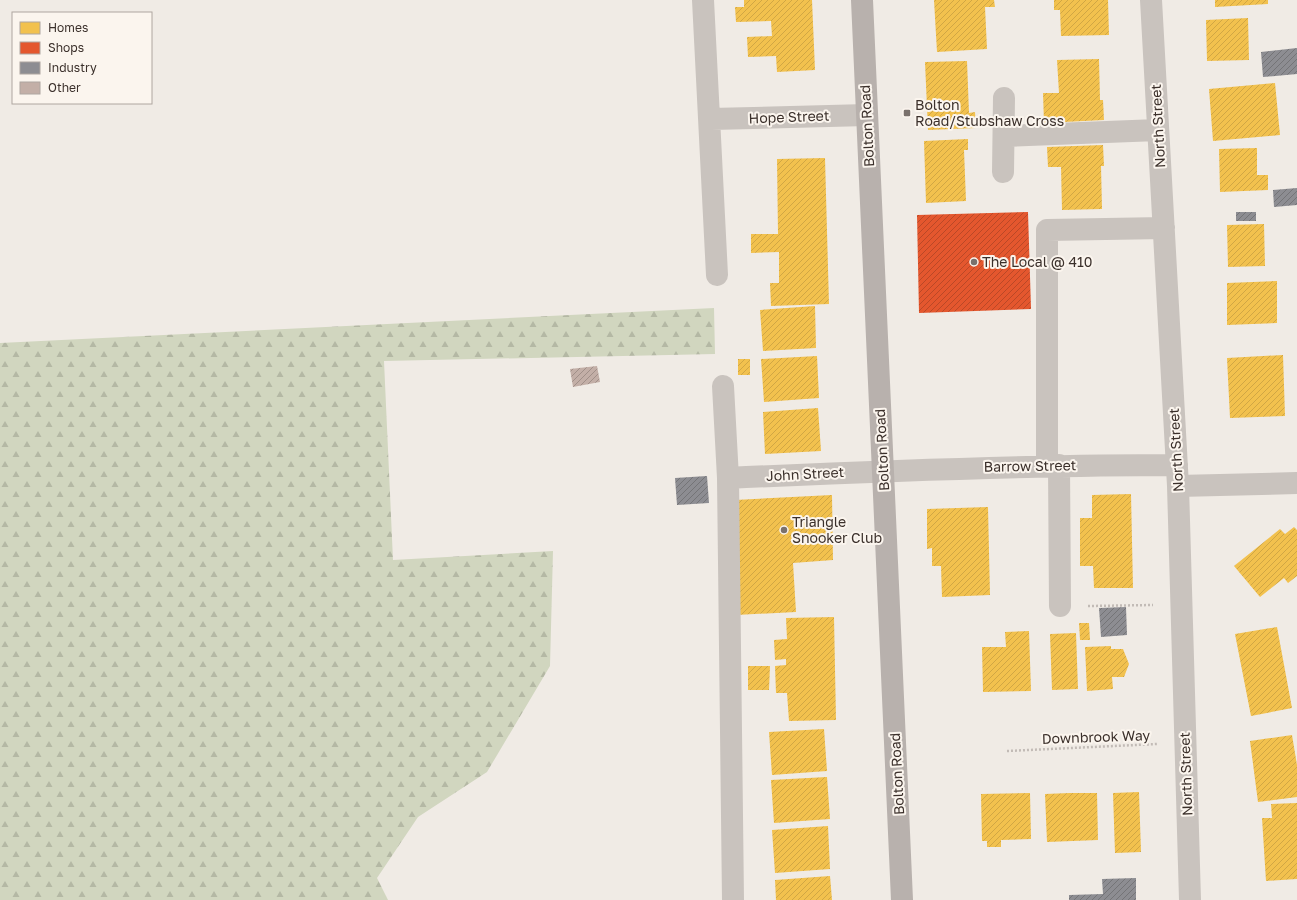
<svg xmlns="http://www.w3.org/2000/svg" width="1297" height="900" viewBox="0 0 1297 900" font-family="'Golos Text',sans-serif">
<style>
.forest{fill:url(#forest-firs)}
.homes{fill:url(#homes-hatch)}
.shops{fill:url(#shops-hatch)}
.industry{fill:url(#industry-hatch)}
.building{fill:url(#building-hatch)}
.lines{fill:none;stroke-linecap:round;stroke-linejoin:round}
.path{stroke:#c2bbb6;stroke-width:2.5;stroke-dasharray:2 2;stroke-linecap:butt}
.minor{stroke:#c9c3be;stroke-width:22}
.major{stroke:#b8b1ad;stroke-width:22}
.poi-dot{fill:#7a716c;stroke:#fbf5ee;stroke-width:1.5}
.labels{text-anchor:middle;stroke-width:4;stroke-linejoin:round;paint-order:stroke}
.poi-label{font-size:14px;fill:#3b302b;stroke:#fbf5ee;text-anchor:start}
.street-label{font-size:14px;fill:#3b302b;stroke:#fbf5ee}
</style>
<defs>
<pattern id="forest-firs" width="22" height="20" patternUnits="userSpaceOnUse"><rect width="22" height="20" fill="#d1d6bf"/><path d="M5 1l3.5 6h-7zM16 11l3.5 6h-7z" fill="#b4b8a4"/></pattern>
<pattern id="homes-hatch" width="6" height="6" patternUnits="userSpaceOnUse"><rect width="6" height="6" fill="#f2c14e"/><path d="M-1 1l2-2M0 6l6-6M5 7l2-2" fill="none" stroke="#d0a644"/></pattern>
<pattern id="shops-hatch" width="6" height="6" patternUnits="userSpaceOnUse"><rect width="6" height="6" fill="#e4572e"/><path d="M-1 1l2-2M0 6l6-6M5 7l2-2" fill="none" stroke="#ba4827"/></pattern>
<pattern id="industry-hatch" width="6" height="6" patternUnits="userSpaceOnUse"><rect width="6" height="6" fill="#8d8d92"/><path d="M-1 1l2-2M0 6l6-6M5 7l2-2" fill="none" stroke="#747477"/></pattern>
<pattern id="building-hatch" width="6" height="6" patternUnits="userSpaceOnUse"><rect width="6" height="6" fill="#c3afa7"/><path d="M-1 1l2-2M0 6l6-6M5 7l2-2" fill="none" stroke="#a08f88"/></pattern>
</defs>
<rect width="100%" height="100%" fill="#f0ebe5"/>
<path class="forest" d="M714,308l1,46 -331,7 9,199 160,-9 -3,115 -63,106 -69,45 -41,61 11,22h-388v-557z"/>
<path class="homes" d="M744,0h68l3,70 -38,2 -1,-16 -28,1 -1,-20 25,-1 -1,-15 -35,1 -1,-15h9z
M934,0h60l1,7h-10l2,42 -50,3z
M1054,0h54l1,35 -48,1 -1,-26h-6z
M1215,0h53v4l-53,3z
M1248,18l1,42 -42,1 -1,-41z
M1099,59l1,41h3l1,20 -60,3 -1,-30h16l-2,-33z
M967,61l2,52 6,-1 1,16 -48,2 -3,-68z
M1275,83l5,52 -67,6 -4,-52z
M968,139v11h-4l2,51 -40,2 -2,-62z
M1103,145l1,21h-3l1,43 -40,1 -1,-43h-13l-1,-20z
M1257,148v27h11v15l-48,2 -1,-43z
M825,158l4,146 -58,2 -1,-23h9v-31l-28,1v-19h27l-1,-75z
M1264,224l1,42 -37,1 -1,-42z
M1277,281v42l-50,2v-42z
M815,306l1,42 -53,3 -3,-41z
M1283,355l2,61 -55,2 -3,-60z
M817,356l2,42 -55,4 -3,-43z
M738,359h12v16h-12z
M818,408l3,43 -56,3 -2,-42z
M1131,494l2,94h-39l-1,-22h-13v-48h12v-23z
M832,495l1,65 -40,3 3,49 -60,3 -1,-115z
M988,507l2,88 -48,2 -1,-31h-9v-18l-5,1v-40z
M1294,527l3,3v46l-9,7 -4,-5 -24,19 -26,-31 46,-37 5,5z
M834,617l2,103 -47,1 -2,-28h-11l-1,-27 11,-1v-6l-11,1 -1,-20 13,-1 -1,-21z
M1079,623h10l1,17h-10z
M1277,627l15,81 -41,8 -16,-82z
M1029,631l2,60 -48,1 -1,-45h24l-1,-15z
M1076,633l2,56 -26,1 -2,-56z
M1111,646v3h12l6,15 -5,13h-12l1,12 -26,2 -2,-44z
M748,666h22l-1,24h-21z
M824,729l3,42 -55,4 -3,-43z
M1292,735l5,30v32l-39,5 -8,-61z
M827,777l3,42 -56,4 -3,-43z
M1139,792l2,60 -26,1 -2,-60z
M1030,793l1,46 -30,1v7h-14v-6h-5l-1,-47z
M1070,793h27l1,47 -51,2 -2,-48z
M1297,803v76l-31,2 -4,-63h10l-1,-14z
M828,826l2,43 -55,4 -3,-43z
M830,876l2,24h-56l-1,-20z"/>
<path class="shops" d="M1028,212l3,97 -112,4 -2,-98z"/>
<path class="industry" d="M1297,48v26l-34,3 -2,-25z
M1297,188v17l-23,2 -1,-17z
M1236,212h20v9h-20z
M707,476l2,27 -32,2 -2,-27z
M1126,607l1,28 -26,2 -2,-29z
M1136,878v22h-67v-5l34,-1 -1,-15z"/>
<path class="building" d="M597,366l3,16 -27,5 -3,-18z"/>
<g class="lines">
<path class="path" d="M1088,606l65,-1
M1007,751l150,-7"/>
<path class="minor" d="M703,0l14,275
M1151,0l27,486 12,414
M711,119l156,-4
M1004,136l154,-6
M1003,172l1,-74
M723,386l5,92 5,422
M1047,465v-235l117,-2
M1059,465l1,141
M728,478c149,-7 299,-13 449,-13
M1178,486l119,-3"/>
<path class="major" d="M862,0l40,900"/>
</g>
<g class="poi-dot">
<rect x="903" y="109" width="8" height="8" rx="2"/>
<circle cx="974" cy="262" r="4"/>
<circle cx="784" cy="530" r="4"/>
</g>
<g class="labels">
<g class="poi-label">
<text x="915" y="110">Bolton<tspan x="915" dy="16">Road/Stubshaw Cross</tspan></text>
<text x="982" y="267">The Local @ 410</text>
<text x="792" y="527">Triangle<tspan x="792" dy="16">Snooker Club</tspan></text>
</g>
<g class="street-label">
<text transform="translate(789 117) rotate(-2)" y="5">Hope Street</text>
<text transform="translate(867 126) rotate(-93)" y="5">Bolton Road</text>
<text transform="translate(1158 126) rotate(-93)" y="5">North Street</text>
<text transform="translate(882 450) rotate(-93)" y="5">Bolton Road</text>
<text transform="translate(1176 450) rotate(-93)" y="5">North Street</text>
<text transform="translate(1030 466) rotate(-1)" y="5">Barrow Street</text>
<text transform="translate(805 474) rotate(-3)" y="5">John Street</text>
<text transform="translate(1096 737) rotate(-2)" y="5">Downbrook Way</text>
<text transform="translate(897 774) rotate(-93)" y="5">Bolton Road</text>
<text transform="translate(1186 774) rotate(-92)" y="5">North Street</text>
</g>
</g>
<rect x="12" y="12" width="140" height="92" fill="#fbf5ee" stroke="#aea6a0"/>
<rect x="20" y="22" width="20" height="12" fill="#f2c14e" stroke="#aea6a0"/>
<text x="48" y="32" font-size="12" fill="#3b302b">Homes</text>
<rect x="20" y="42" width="20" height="12" fill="#e4572e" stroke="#aea6a0"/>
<text x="48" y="52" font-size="12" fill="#3b302b">Shops</text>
<rect x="20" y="62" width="20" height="12" fill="#8d8d92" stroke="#aea6a0"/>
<text x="48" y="72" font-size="12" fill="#3b302b">Industry</text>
<rect x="20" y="82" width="20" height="12" fill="#c3afa7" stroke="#aea6a0"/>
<text x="48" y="92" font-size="12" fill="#3b302b">Other</text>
</svg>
